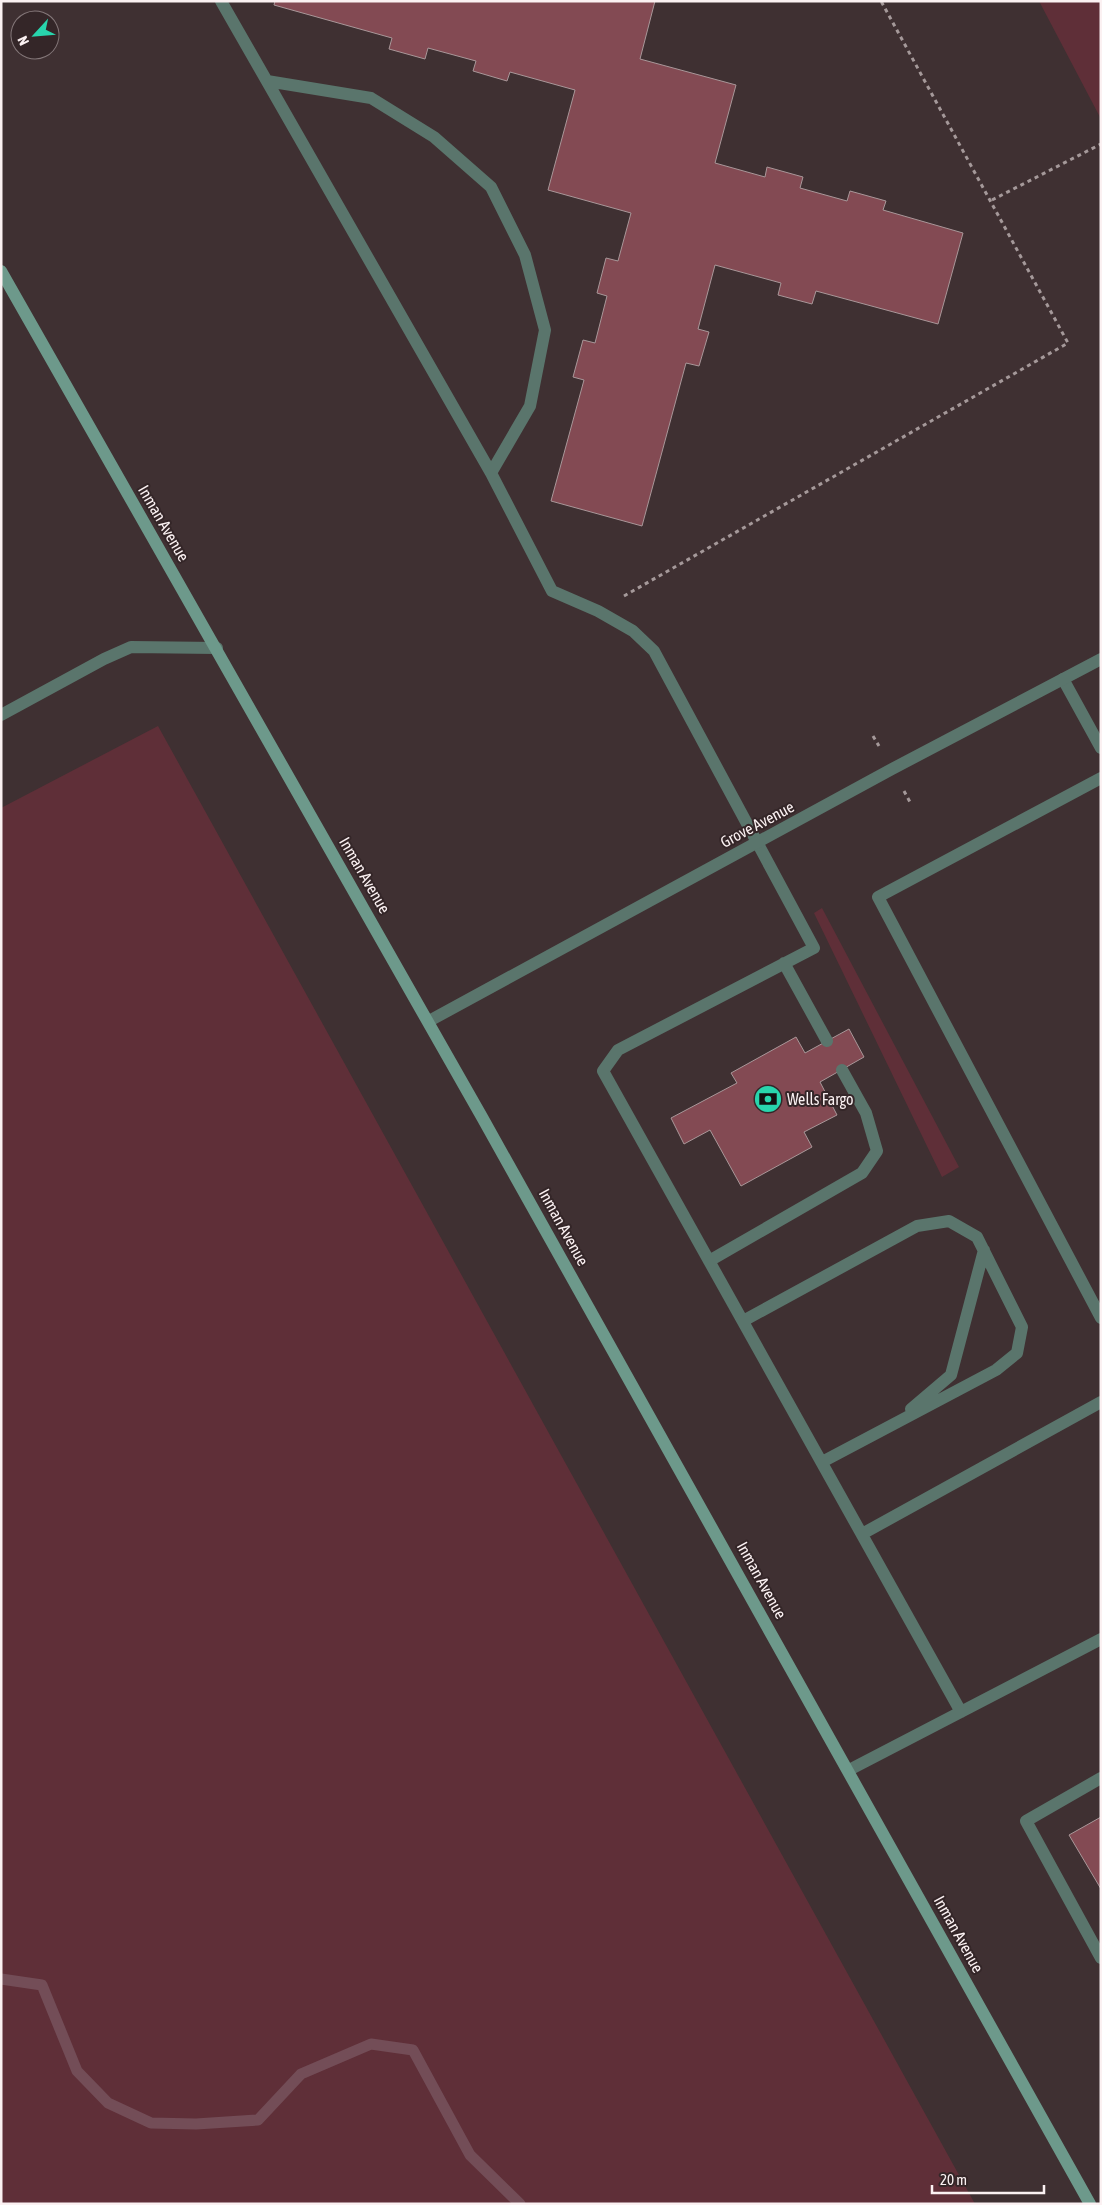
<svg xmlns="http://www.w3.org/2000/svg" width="1102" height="2205" viewBox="0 0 1102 2205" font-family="'Asap Condensed',sans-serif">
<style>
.green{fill:#5f2f38}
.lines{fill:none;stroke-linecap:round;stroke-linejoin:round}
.stream{stroke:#734d57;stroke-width:11}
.building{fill:#834a53;stroke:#a99799}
.path{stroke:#a5999a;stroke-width:3;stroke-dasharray:4 4;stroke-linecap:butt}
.service{stroke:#5a756c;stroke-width:12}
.tertiary{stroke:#5a756c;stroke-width:12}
.secondary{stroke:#6d998b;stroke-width:12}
.labels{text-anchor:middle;stroke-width:4;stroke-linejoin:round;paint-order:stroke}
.street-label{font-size:16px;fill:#fbf1f2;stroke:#342628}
.poi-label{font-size:16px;fill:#fbf1f2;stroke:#342628;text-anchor:start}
</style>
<rect width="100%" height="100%" fill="#3f3032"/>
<path class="green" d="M1039,1h62v118z
M158,726l817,1478h-974v-1396z
M822,908l137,259 -17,10 -128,-264z"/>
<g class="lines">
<path class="stream" d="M1,1979l41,6 35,86 31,32 43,20 45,1 62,-4 43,-46 70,-30 42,6 57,105 50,49"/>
</g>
<path class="building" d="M275,1h380l-15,58 96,26 -21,78 50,14 2,-10 36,10 -3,11 47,13 3,-10 36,10 -3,9 80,23 -25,91 -122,-33 -4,13 -34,-9 3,-12 -66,-18 -17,64 11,3 -10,34 -13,-3 -44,163 -91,-25 33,-121 -11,-3 10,-37 12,3 12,-47 -10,-3 9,-35 12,3 13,-48 -83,-23 27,-100 -65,-18 -3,9 -34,-10 3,-10 -48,-13 -3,11 -36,-10 3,-11 -118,-33z
M849,1029l15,28 -44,25 17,33 -33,17 8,15 -71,39 -31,-56 -26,14 -13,-26 66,-35 -6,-10 65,-36 9,16z
M1101,1817v72l-32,-54z"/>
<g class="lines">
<path class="path" d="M992,200l109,-56
M624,596l444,-253 -187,-342
M873,736l6,10
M904,791l7,13"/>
<path class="service" d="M221,1l270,472 61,118 46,20 35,20 21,20 160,297 -196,102 -15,21 358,641
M267,81l104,17 63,39 57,50 34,68 20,75 -15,76 -39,67
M1063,679l38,69
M1,715l103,-56 27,-12 86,1
M1101,778l-223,119 223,421
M784,963l43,78
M709,1261l153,-88 15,-22 -11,-38 -24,-43
M743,1321l174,-95 32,-5 28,16 45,90 -5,26 -21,17 -174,92
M911,1409l40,-34 33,-125
M862,1534l239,-132
M849,1770l252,-131
M1101,1778l-75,43 75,137"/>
<path class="tertiary" d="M429,1021l463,-252 209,-110"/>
<path class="secondary" d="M1,271c367,642 731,1286 1089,1933"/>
</g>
<defs>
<symbol id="bank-disc" viewBox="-11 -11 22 22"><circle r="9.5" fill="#28d5ad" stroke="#342628"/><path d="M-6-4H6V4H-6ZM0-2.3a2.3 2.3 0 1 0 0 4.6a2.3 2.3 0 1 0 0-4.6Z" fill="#111"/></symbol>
</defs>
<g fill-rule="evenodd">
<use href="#bank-disc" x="752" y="1083" width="32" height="32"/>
</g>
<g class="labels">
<g class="street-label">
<text transform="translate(164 523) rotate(60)" y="6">Inman Avenue</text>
<text transform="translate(757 824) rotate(-28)" y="6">Grove Avenue</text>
<text transform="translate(365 875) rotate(60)" y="6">Inman Avenue</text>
<text transform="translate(564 1227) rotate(61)" y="6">Inman Avenue</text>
<text transform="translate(762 1580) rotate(61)" y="6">Inman Avenue</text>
<text transform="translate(959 1934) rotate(61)" y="6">Inman Avenue</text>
</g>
<g class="poi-label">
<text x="787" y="1105">Wells Fargo</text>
</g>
</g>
<rect width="1102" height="2205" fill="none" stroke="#fbf1f2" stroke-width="5"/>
<g transform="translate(35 35) rotate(244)"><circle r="24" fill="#342628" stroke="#847779"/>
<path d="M0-4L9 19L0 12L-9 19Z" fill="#28d5ad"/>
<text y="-8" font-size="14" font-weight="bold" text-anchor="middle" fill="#fbf1f2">N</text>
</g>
<path d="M932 2185v8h112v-8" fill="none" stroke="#fbf1f2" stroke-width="2.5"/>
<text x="940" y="2185" font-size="15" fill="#fbf1f2" stroke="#342628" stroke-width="4" paint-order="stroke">20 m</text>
</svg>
